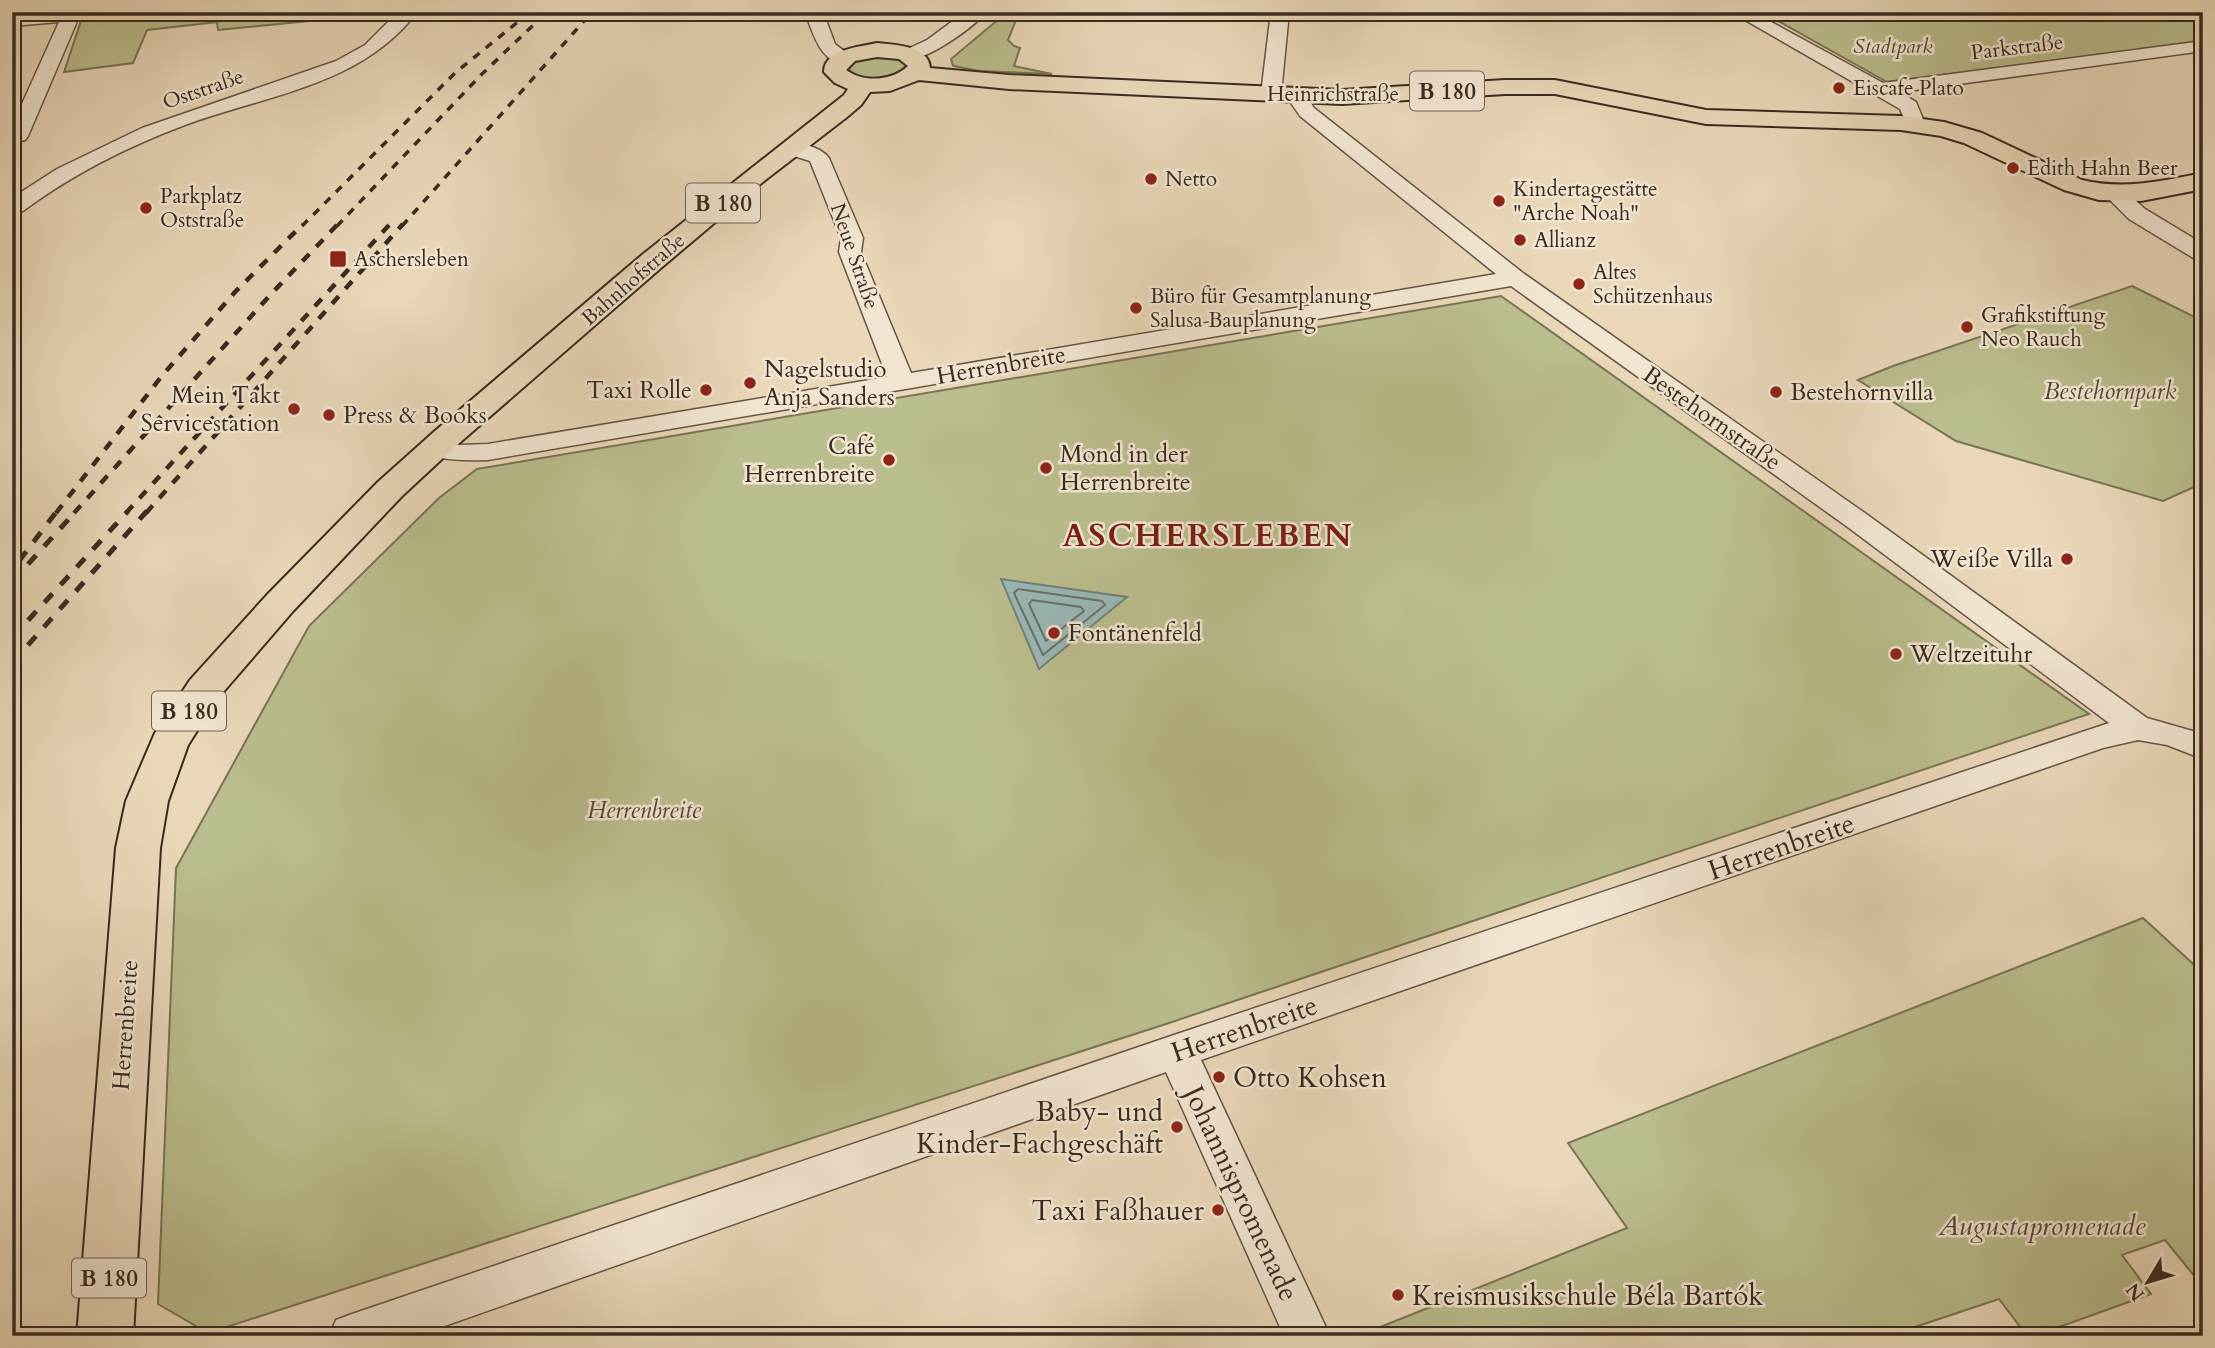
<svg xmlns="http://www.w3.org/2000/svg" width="2215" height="1348" viewBox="0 0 2215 1348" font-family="Cardo,serif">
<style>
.green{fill:#babd8d;stroke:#797456;stroke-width:2}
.water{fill:#99b8b6;stroke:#72807a;stroke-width:2}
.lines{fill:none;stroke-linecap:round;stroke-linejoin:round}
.shore{stroke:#68726b;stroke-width:2}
.minor-casing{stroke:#645646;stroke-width:3}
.major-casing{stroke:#382b20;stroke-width:4}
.minor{fill:#f1e5d1;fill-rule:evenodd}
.major{fill:#e9d7b8;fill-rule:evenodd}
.rail-far2{stroke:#382b20;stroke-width:3.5;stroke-dasharray:8 8;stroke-linecap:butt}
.rail-far1{stroke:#382b20;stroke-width:4.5;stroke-dasharray:10 10;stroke-linecap:butt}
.rail{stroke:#382b20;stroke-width:5;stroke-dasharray:12 12;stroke-linecap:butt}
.poi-dot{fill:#8f2418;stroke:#f1e5d1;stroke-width:2.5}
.labels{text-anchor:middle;stroke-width:5;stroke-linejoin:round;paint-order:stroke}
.far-park-label{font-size:21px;font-style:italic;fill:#524836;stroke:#f1e5d1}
.far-street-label{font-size:21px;fill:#382b20;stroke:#f1e5d1}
.far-poi-label{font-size:21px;fill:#382b20;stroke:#f1e5d1;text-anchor:start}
.shield{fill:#f1e5d1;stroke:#706355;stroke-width:2}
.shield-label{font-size:23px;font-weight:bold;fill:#382b20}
.street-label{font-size:24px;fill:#382b20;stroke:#f1e5d1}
.poi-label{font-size:24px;fill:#382b20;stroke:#f1e5d1;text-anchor:start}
.park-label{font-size:24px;font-style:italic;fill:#524836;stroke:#f1e5d1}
.near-street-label{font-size:28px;fill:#382b20;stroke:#f1e5d1}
.near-poi-label{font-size:28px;fill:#382b20;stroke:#f1e5d1;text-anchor:start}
.near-park-label{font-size:28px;font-style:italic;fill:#524836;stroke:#f1e5d1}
.district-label{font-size:32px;font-weight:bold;letter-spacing:2px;fill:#7a1f14;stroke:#f1e5d1}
</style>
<rect width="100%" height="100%" fill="#e9d7b8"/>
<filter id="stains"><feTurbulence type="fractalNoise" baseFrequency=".00286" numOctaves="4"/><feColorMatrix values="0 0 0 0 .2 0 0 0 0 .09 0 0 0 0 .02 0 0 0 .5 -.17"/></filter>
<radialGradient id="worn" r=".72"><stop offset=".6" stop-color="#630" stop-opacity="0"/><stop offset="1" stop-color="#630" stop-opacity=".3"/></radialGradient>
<path class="green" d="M84,12h247l-2,7 -111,11 -1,-8 -70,8 -14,33 -69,9z
M1762,12h441v29l-316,41z
M1006,13l12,2 -10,25 6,6 6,2 -6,18 38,8 -72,-3 -27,-5 -2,-7z
M875,56l24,3 7,6 -1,4c-14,11 -44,15 -57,0l5,-7z
M2132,286l71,35v162l-40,18 -207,-60 -98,-61 35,-14z
M1501,296l588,418 -923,310 -958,309 -50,-29 18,-436 133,-242 130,-128 38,-29z
M2143,918l60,55v303l-7,2 -31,-38 -43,15 29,39 -117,42h-7l-28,-37 -102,34 1,3h-540l269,-108 -59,-85z"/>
<path class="water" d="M1001,579l126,18 -88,72z"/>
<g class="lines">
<path class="shore" d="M1018,589l84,12 3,4 -62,50 -29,-62z
M1032,600l49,7 3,4 -38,30 -17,-37z"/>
<defs>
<path id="minor" d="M52,12h29l-53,124 -3,4 -13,3v-17l47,-104 -47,4v-10z
M398,12h19c-56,74 -151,83 -232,113 -59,22 -114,50 -165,88l-8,1v-16l45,-29 85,-41 194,-67 29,-16z
M805,12h18l12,32 18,14 -2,4c-30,7 -38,-30 -46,-50z
M965,12h21c-13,16 -63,52 -83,47l-3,-4 3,-4 24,-11z
M1271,12h18l-8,82 -10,6 -10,-6z
M1731,12h22l130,71 320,-42v10l-303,41 16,10 9,22 -3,4h-14l-8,-19z
M1302,90l10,6 -1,7 3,5 209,165 346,243 278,202 56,16v25l-36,-14 -29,-5 -35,8 -902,312 129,276h-46l-118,-264 -750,264h-87l7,-16 16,-6 825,-280 932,-311 -260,-195 -338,-242 -1023,174c-22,1 -41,0 -62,-5l-4,-6 4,-6 9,-2 25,4 28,-1 399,-67 -48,-125 2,-14 -31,-77 -26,-8 -3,-4 3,-4c14,-4 36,1 45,13l34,80 -2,14 50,121 585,-99 -196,-158 -9,-13 4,-11z
M2115,188l8,1 22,20 58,35v17l-8,-2 -66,-40 -25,-25 3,-5z"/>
<path id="major" d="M877,43c17,2 52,2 53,25l79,7 333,15 163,-10h50l151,30 195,6 43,6 38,11 100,47c41,10 80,1 121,-7v16l-62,12 -42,-1 -35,-10 -100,-47 -23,-7 -40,-6 -195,-6 -151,-30h-50l-163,10 -333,-15 -90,-9 -29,11 -20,1 -9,13 -14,12 -83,64 -102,86 -205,178 -55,51 -109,115 -75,87 -30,47 -20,56 -8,47 -27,488h-56l39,-488 10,-47 29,-68 35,-53 77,-85 111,-113 57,-51 207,-176 202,-160 4,-6 -13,-6 -11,-11c0,-23 36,-25 53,-29zM877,57l22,2 9,7c-16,15 -44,17 -62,4l9,-9z"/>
</defs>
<use href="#minor" class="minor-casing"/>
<use href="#major" class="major-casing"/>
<use href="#minor" class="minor"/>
<use href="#major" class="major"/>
<path class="rail-far2" d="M302,226l153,-153 75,-61
M337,226l145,-152 65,-62
M402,226l190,-214"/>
<path class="rail-far1" d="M56,513l105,-136 74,-85 68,-68
M74,513l198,-220 66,-69
M126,513l264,-289
M146,513l257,-289"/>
<path class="rail" d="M19,561l38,-50
M12,582l64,-71
M12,638l116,-127
M12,663l135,-152"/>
</g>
<g class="poi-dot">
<circle cx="1839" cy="88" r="7"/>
<circle cx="2013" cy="168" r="7"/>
<circle cx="1151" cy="179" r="7"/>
<circle cx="1499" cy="201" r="7"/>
<circle cx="146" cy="208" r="7"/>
<circle cx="1520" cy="240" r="7"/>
<rect x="329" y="250" width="18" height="18" rx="3.5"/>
<circle cx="1579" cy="284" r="7"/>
<circle cx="1136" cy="308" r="7"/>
<circle cx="1967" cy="327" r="7"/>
<circle cx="750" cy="383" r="7"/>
<circle cx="706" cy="390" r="7"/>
<circle cx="1776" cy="392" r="7"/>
<circle cx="294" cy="409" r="7"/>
<circle cx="329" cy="415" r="7"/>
<circle cx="889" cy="460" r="7"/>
<circle cx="1046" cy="468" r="7"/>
<circle cx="2067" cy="559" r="7"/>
<circle cx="1054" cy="633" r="7"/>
<circle cx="1896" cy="654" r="7"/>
<circle cx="1219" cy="1077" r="7"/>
<circle cx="1177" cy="1127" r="7"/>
<circle cx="1218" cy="1210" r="7"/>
<circle cx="1398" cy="1295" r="7"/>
</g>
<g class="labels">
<g class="far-park-label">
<text x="1893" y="53">Stadtpark</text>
</g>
<g class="far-street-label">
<text transform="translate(2017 47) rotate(-7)" y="7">Parkstraße</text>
<text transform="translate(203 89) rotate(-19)" y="7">Oststraße</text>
<text x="1333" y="101">Heinrichstraße</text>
<text transform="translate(855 256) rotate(71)" y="7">Neue Straße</text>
<text transform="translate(633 279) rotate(-41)" y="7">Bahnhofstraße</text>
</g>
<g class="far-poi-label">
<text x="1853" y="95">Eiscafe Plato</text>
<text x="2027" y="175">Edith Hahn Beer</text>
<text x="1165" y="186">Netto</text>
<text x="1513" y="196">Kindertagestätte<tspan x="1513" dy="24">"Arche Noah"</tspan></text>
<text x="160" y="203">Parkplatz<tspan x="160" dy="24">Oststraße</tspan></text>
<text x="1534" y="247">Allianz</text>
<text x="354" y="266">Aschersleben</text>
<text x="1593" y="279">Altes<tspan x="1593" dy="24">Schützenhaus</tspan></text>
<text x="1150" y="303">Büro für Gesamtplanung<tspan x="1150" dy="24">Salusa Bauplanung</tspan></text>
<text x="1981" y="322">Grafikstiftung<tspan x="1981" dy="24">Neo Rauch</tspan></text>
</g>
<g class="shield">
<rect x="1410" y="71.5" width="74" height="39" rx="5"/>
<rect x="686" y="183.5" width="74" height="39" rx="5"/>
<rect x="152" y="691.5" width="74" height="39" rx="5"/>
<rect x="72" y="1258.5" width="74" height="39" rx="5"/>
</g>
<g class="shield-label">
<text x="1447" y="99">B 180</text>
<text x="723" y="211">B 180</text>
<text x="189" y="719">B 180</text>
<text x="109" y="1286">B 180</text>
</g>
<g class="street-label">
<text transform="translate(1001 365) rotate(-10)" y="8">Herrenbreite</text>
<text transform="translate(1712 418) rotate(35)" y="8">Bestehornstraße</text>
<text transform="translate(125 1025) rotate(-86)" y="8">Herrenbreite</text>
</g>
<g class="poi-label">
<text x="764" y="377">Nagelstudio<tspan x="764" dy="28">Anja Sanders</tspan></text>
<text x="692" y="398" text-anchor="end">Taxi Rolle</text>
<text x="1790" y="400">Bestehornvilla</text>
<text x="280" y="403" text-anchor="end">Mein Takt<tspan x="280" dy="28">Servicestation</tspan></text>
<text x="343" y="423">Press &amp; Books</text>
<text x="875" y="454" text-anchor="end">Café<tspan x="875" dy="28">Herrenbreite</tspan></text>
<text x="1060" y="462">Mond in der<tspan x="1060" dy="28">Herrenbreite</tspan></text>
<text x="2053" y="567" text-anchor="end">Weiße Villa</text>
<text x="1068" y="641">Fontänenfeld</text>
<text x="1910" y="662">Weltzeituhr</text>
</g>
<g class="park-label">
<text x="2110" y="399">Bestehornpark</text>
<text x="644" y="818">Herrenbreite</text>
</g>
<g class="near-street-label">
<text transform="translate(1781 846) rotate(-19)" y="10">Herrenbreite</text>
<text transform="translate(1244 1028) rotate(-19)" y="10">Herrenbreite</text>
<text transform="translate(1242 1193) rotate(65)" y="10">Johannispromenade</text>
</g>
<g class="near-poi-label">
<text x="1233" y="1087">Otto Kohsen</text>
<text x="1163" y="1121" text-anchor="end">Baby- und<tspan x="1163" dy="32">Kinder-Fachgeschäft</tspan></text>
<text x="1204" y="1220" text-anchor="end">Taxi Faßhauer</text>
<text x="1412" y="1305">Kreismusikschule Béla Bartók</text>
</g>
<g class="near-park-label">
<text x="2042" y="1235">Augustapromenade</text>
</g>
<g class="district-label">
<text x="1208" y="546">ASCHERSLEBEN</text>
</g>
</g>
<rect width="2215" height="1348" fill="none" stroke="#e9d7b8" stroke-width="42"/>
<rect x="14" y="14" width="2187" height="1320" fill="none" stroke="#382b20" stroke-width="3.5"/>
<rect x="21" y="21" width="2173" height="1306" fill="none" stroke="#382b20" stroke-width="2"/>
<g transform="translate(2148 1282) rotate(232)" stroke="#f1e5d1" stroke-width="5" paint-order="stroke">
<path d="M0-5L12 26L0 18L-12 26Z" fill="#382b20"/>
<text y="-10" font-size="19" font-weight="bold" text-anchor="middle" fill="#382b20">N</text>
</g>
<rect width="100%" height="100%" filter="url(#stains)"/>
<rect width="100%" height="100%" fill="url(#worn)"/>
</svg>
